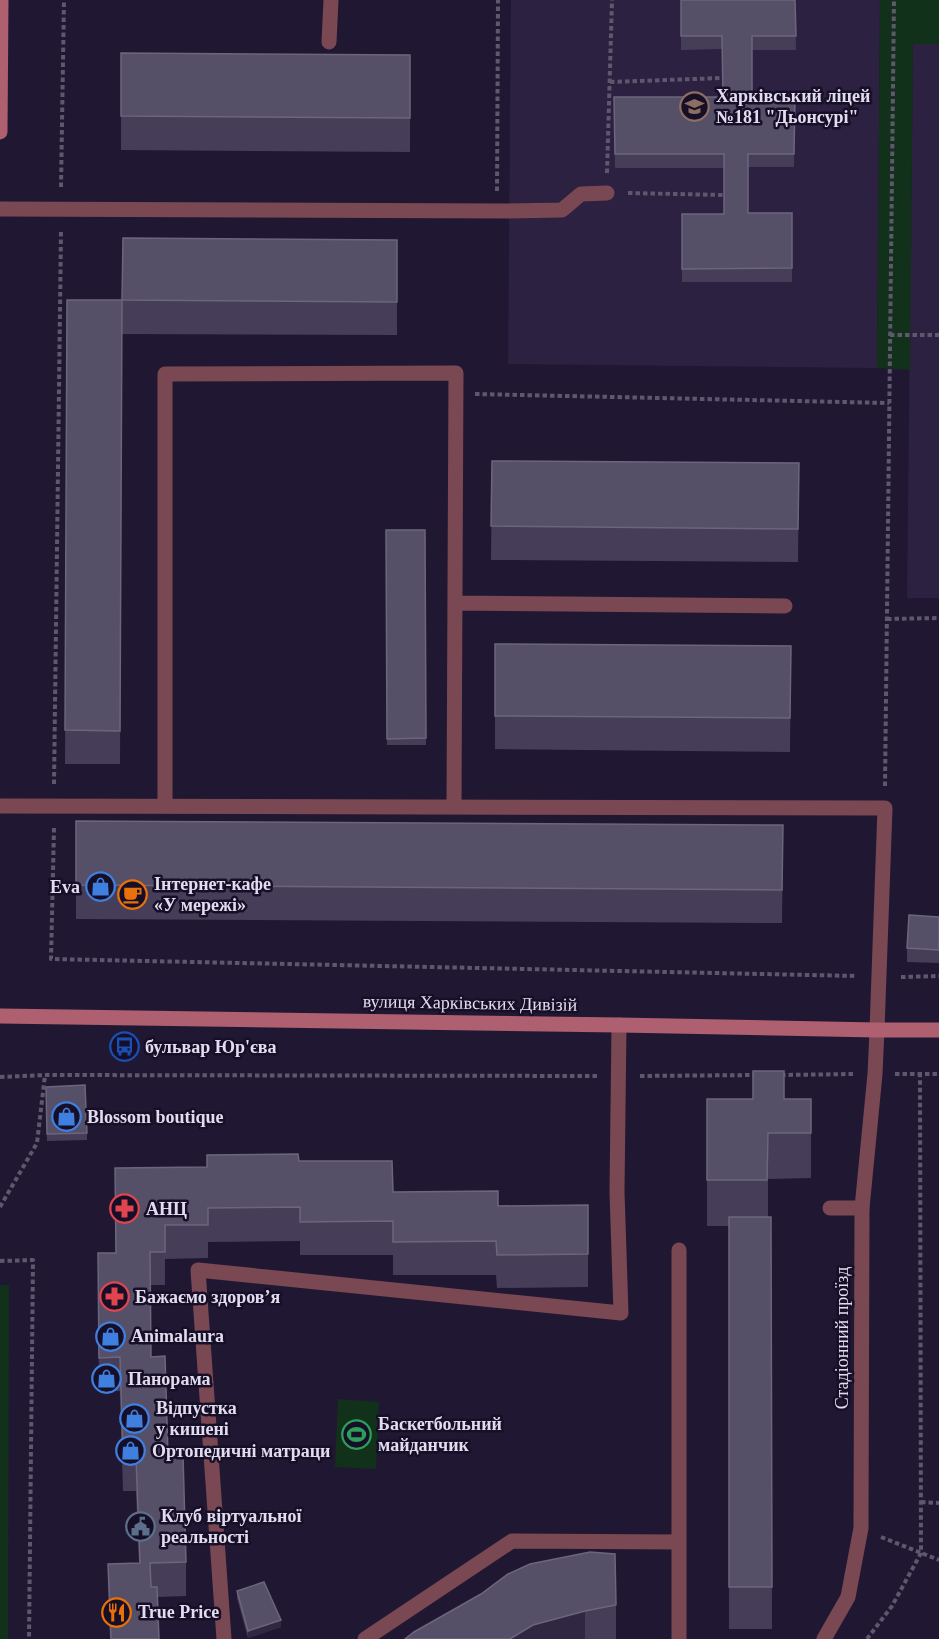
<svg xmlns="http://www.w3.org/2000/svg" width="939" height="1639" viewBox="0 0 939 1639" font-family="'Times New Roman',serif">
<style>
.built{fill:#2c2141}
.green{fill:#11311a}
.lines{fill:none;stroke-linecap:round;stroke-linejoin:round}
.path{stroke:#5e576e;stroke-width:4;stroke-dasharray:4.5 3;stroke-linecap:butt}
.lane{stroke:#7a4852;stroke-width:15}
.street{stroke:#7a4852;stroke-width:15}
.secondary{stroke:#ae5f70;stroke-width:15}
.wall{fill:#463e58}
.shaded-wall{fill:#302842}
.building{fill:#564f68;stroke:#6c657d;stroke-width:1.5}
.labels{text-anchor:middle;stroke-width:5;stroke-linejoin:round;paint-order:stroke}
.poi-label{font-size:18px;font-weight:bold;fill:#e1dcee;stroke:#170f27;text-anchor:start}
.street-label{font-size:18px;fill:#e1dcee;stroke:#170f27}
</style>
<rect width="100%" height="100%" fill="#201832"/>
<path class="built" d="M511,0h369l-3,368 -369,-4z
M913,44h26v554h-32z"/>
<path class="green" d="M880,0h59v44h-26l-3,326 -33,-2z
M0,1285h9l-1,354h-8z
M338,1399l41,3 -3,67 -41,-2z"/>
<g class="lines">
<path class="path" d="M610,82l112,-4
M607,173l5,-173
M61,187l3,-187
M497,191l1,-191
M628,193l96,2
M890,335h49
M475,394l414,9
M887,619l52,-1
M54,784l7,-553
M885,786l9,-786
M54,828l-3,131 806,17
M901,977l38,-1
M895,1074h44
M781,1075l73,-1
M640,1076l118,-1
M0,1077l45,-2 554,1
M0,1207l37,-64 8,-68
M0,1261l33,-1 -4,379
M921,1502l18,1
M881,1537l58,23
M867,1639l25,-33 29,-53 -1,-479"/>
<path class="lane" d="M329,42l2,-42
M0,209l509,2 53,-1 19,-16 26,-1
M455,603l330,3
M0,806l885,2 -8,222
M165,806v-432l291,-1 -2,434
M830,1208h32
M679,1250v389
M224,1639l-26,-369 423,43 -4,-121 2,-167
M365,1639l147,-98 167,1"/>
<path class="street" d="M824,1639l24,-42 13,-69 1,-320 13,-134 2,-44"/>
<path class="secondary" d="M0,132l1,-132
M0,1016l619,9 258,5h62"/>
</g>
<path class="wall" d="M681,0h114l1,50h-44v45l43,-1 -1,73h-46v46h44v69h-110v-68h42v-46h-109l-1,-71h109l-1,-48 -41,1z
M121,53l289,2v97l-289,-2z
M397,240v95l-275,-1 -2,430h-55l2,-464h55z
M492,461l307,2 -1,99 -307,-2z
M386,530h39l1,215h-39z
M495,644l296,2 -1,106 -295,-3z
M76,821l707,4 -1,98 -706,-4z
M939,917v46l-32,-1v-14z
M46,1087l41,46v7l-40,1z
M707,1099h104v79l-43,1v38h3l1,412h-43v-403h-22z
M299,1161l94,31 105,14 90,-1v82l-91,1 -1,-13h-103v-20h-93v-14l-92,1v16l-43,1v26h-15l1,72 35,205v34l-29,1 2,42h-49l-2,-75 31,-1 -3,-72h-13l-3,-100h-21l-1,-138h17l92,-86z
M237,1591l44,36 -33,11 -11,-40z
M616,1605v34h-211z"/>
<path class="shaded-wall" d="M585,1611v28h-75l23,-14z
M281,1620v7l-33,11v-7z"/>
<path class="building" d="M681,0h114l1,36h-44v59l43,-1 -1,60h-46v59h44v55l-110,1v-55h42v-60h-109l-1,-57h109l-1,-61h-41z
M121,53l289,2v63l-289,-2z
M123,238l274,2v62l-275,-2z
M67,300h55l-2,431 -55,-1z
M492,461l307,2 -1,66 -307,-3z
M386,530h39l1,208 -39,1z
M495,644l296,2 -1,72 -295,-2z
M76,821l707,4 -1,65 -706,-5z
M909,915l30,2v33l-32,-2z
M753,1071h31v28h27v34h-43l-1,47h-60v-81h46z
M85,1085l2,48 -40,1 -1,-47z
M298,1154l1,7h93l1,31 105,-1v15l90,-1v49l-91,1 -1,-14 -103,1v-21l-93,1v-15l-92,1v17h-43v27h-15l1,105 14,-1 3,99h15l3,107 -36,1 1,24h6l2,52h-48l-3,-75 32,-1 -4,-106 -13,1 -3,-101 -21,1 -1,-105h18l-1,-85 92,-1v-12z
M729,1217h42l1,370h-43z
M590,1552l25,2 1,51 -31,6 -52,14 -23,14h-105l9,-7 67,-38 27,-20 22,-10z
M264,1582l17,38 -33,11 -11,-40z"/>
<defs>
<symbol id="school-ring" viewBox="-11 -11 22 22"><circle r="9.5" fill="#170f27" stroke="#8d6e63" stroke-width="1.5"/><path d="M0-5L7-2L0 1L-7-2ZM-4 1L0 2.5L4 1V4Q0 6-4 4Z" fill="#8d6e63"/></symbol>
<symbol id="shop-ring" viewBox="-11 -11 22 22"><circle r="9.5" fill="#170f27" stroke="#3f7fe0" stroke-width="1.5"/><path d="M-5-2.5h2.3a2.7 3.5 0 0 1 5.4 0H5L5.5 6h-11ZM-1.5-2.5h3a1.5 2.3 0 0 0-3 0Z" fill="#3f7fe0"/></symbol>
<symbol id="cafe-ring" viewBox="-11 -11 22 22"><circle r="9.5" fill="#170f27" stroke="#e8710a" stroke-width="1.5"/><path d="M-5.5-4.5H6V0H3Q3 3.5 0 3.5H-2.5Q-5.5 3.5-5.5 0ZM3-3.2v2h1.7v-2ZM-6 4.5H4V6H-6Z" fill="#e8710a"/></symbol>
<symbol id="bus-ring" viewBox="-11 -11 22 22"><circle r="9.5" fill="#170f27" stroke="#1a4fb4" stroke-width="1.5"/><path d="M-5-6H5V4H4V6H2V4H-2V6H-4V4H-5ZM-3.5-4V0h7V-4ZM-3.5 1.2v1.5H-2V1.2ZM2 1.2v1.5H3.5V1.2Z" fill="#1a4fb4"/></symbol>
<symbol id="pharmacy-ring" viewBox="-11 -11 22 22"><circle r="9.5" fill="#170f27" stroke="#e0444e" stroke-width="1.5"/><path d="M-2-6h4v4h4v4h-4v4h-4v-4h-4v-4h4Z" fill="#e0444e"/></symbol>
<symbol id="stadium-ring" viewBox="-11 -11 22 22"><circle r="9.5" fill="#170f27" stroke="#2e9e5b" stroke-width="1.5"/><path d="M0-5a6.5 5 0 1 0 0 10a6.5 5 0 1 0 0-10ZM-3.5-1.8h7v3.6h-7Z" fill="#2e9e5b"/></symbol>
<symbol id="civic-ring" viewBox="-11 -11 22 22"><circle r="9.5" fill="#170f27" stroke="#5c6f8a" stroke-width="1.5"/><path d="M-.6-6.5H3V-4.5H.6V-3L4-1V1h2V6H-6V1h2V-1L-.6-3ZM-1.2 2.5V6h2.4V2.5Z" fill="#5c6f8a"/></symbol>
<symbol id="restaurant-ring" viewBox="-11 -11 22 22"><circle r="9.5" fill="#170f27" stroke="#e8710a" stroke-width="1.5"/><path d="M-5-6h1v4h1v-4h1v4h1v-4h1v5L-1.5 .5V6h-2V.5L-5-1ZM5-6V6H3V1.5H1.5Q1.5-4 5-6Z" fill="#e8710a"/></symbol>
</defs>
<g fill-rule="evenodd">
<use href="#school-ring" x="678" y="90" width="33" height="33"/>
<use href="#shop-ring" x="84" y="870" width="33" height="33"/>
<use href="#cafe-ring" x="116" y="878" width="33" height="33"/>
<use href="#bus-ring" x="108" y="1030" width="33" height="33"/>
<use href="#shop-ring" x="50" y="1100" width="33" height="33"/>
<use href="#pharmacy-ring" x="108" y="1192" width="33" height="33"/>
<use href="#pharmacy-ring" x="98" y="1280" width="33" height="33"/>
<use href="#shop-ring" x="94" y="1320" width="33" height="33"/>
<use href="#shop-ring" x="90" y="1362" width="33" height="33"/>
<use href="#shop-ring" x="118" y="1402" width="33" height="33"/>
<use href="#stadium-ring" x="340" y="1418" width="33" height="33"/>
<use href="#shop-ring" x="114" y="1434" width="33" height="33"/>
<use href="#civic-ring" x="124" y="1510" width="33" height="33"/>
<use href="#restaurant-ring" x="100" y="1596" width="33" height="33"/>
</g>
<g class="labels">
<g class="poi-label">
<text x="716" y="102">Харківський ліцей<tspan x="716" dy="21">№181 "Дьонсурі"</tspan></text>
<text x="154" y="890">Інтернет-кафе<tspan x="154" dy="21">«У мережі»</tspan></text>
<text x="80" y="893" text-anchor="end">Eva</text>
<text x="145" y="1053">бульвар Юр'єва</text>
<text x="87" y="1123">Blossom boutique</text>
<text x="146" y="1215">АНЦ</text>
<text x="135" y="1303">Бажаємо здоровʼя</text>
<text x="131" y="1342">Animalaura</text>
<text x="128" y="1385">Панорама</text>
<text x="156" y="1414">Відпустка<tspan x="156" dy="21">у кишені</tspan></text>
<text x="378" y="1430">Баскетбольний<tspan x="378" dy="21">майданчик</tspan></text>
<text x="152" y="1457">Ортопедичні матраци</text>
<text x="161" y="1522">Клуб віртуальної<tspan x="161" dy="21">реальності</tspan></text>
<text x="138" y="1618">True Price</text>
</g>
<g class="street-label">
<text transform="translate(470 1003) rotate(1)" y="6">вулиця Харківських Дивізій</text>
<text transform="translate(842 1338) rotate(-90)" y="6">Стадіонний проїзд</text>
</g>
</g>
</svg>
